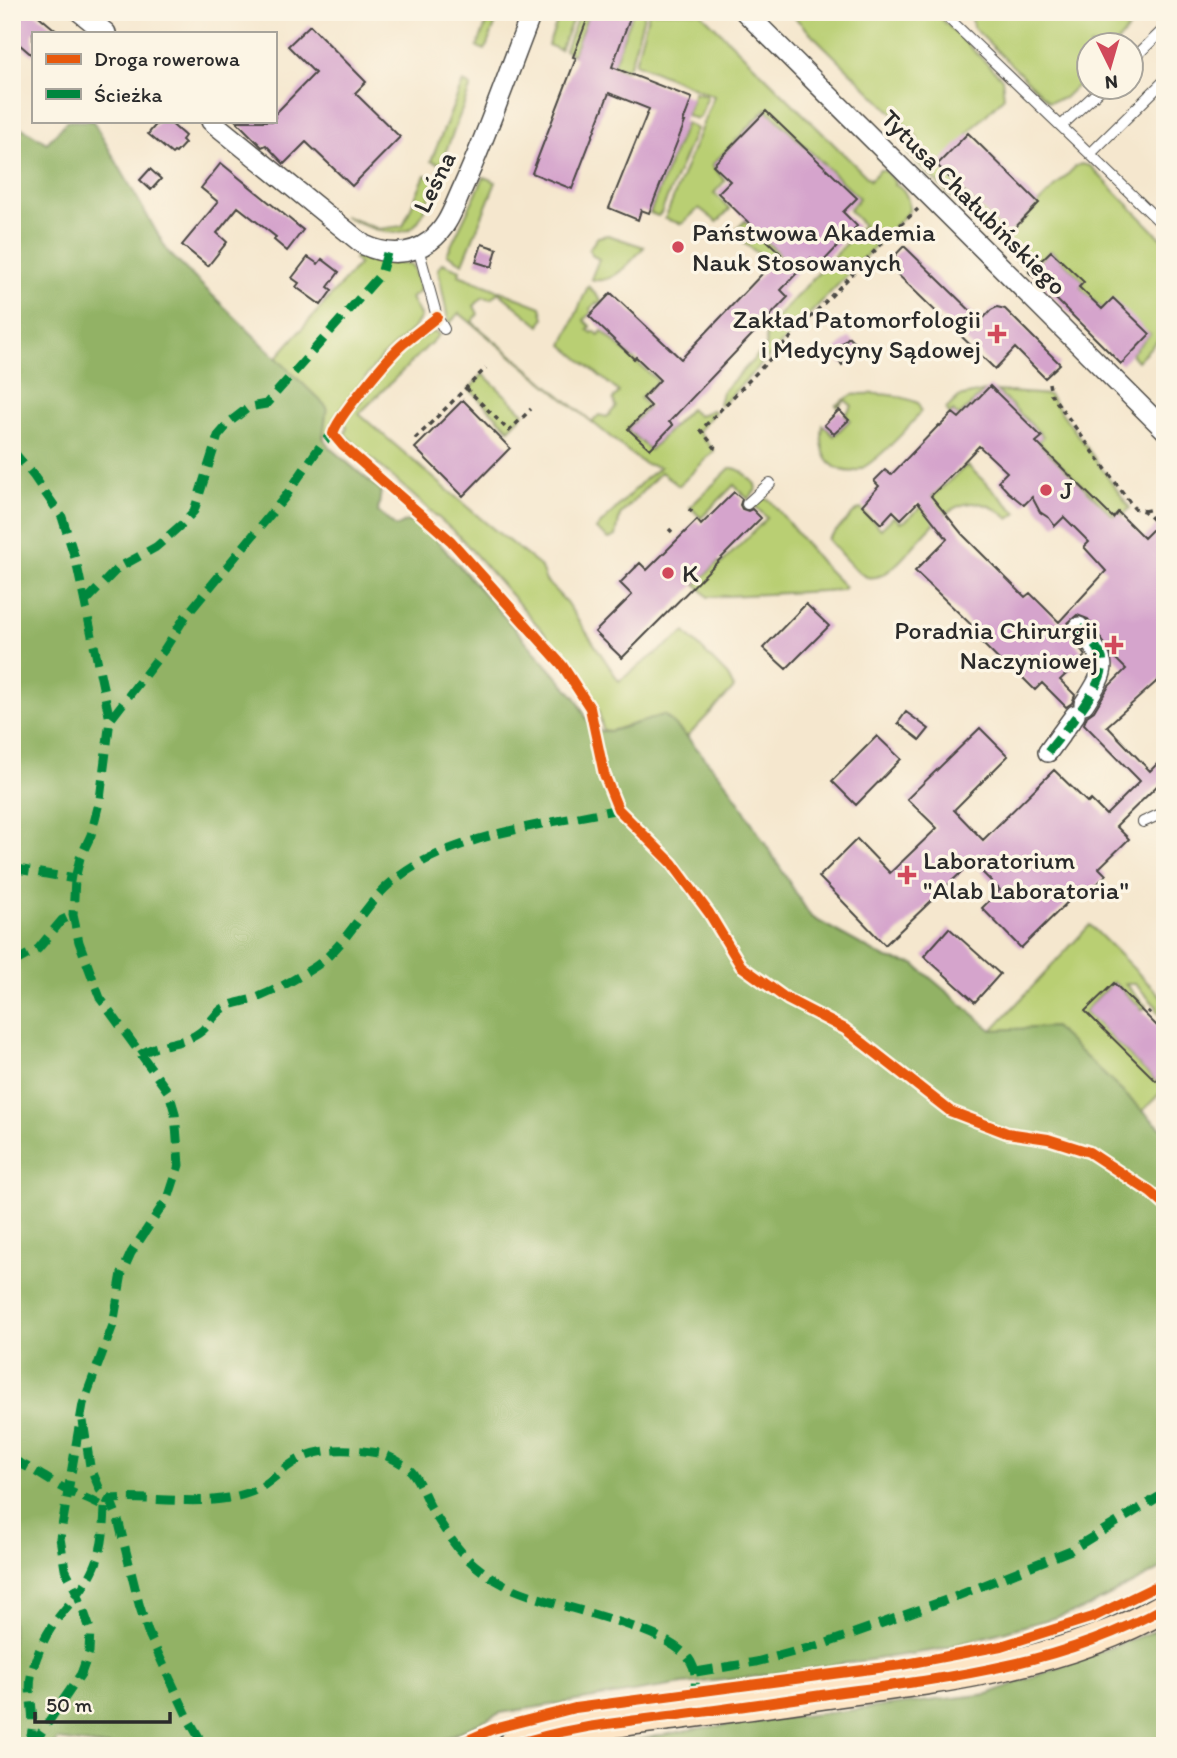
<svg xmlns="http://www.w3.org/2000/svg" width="1177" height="1758" viewBox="0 0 1177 1758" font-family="Itim,sans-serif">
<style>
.green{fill:#b9cf73;stroke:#727d4f;stroke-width:2}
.forest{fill:#92b265;stroke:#5e6e48;stroke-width:2}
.building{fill:#d5a4cc;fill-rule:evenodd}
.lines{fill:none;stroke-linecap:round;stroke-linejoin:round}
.lane-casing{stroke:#494743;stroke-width:12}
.street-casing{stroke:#494743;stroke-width:22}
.secondary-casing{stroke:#494743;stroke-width:31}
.path{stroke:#494743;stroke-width:3.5;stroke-dasharray:5 5;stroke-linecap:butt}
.lane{stroke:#fff;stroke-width:10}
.street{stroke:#fff;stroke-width:19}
.secondary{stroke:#fde5c5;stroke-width:28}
.quiet{stroke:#00873e;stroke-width:9;stroke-dasharray:18 9;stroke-linecap:butt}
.cycleway-casing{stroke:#fcf5e5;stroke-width:15}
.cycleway{stroke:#e8590c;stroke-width:10}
.poi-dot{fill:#d1495b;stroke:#fcf5e5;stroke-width:2.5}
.labels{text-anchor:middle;stroke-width:7;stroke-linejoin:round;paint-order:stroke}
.street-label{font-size:26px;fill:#2b2b2b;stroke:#fcf5e5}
.poi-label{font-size:26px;fill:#2b2b2b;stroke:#fcf5e5;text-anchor:start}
</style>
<rect width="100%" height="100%" fill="#fcf5e5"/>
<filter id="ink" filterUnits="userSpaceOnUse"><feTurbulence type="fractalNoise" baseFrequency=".0143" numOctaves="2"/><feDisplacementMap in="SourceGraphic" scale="14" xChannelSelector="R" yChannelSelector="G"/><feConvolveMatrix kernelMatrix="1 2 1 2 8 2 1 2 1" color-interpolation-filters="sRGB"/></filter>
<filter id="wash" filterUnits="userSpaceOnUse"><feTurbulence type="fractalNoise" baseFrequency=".00686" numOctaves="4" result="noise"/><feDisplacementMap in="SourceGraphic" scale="28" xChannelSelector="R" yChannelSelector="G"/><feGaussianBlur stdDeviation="1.57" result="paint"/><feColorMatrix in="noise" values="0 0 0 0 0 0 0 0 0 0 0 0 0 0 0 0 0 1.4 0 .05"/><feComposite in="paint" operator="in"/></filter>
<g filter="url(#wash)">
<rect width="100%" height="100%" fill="#f5e7ce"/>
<path class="green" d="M491,12h9l-15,38 -8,-3z
M561,12h15l-16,38 -12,-5z
M580,12h9l-16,43 -8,-5z
M633,12h12l-14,50 -5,8 -13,-5z
M649,12h51l170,168 10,-10h4l11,12 -1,2c10,2 16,16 15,27l-188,195 -2,-2 3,-12 44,-45v-18l97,-104 -14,-15 10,-12 -93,-89 -54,56 13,16 -11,12 16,16 -13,13 -18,-14 -17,16 -17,-5 49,-123 -79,-33z
M789,12h145l68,66 2,19 -36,36 40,101 68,-68 5,-2 9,2 75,76v91l-28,28 -6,-7 19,-20 -48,-25 -23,-22 5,-5 -33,-31 -22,21 -121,-118v-5l10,-11z
M971,12h172l-28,33 -25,1 -1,28 -25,24 -15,4 -76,-75z
M463,82l8,4 -30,78 -10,-3z
M694,92l12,3 1,3 -7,19 -4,2 -10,-4z
M686,123l10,6 -35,84 -3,3 -8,-3z
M425,175l11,4c-5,13 -9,29 -17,41 -16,25 -57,6 -75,-4l35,13 24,-3z
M484,177l12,5 -33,81 -16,-9z
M745,221l46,44 -8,7 -51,-38z
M608,235l36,12c-13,14 -31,39 -53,32l8,-20 -6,-3 -4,-7 9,-12z
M360,252l15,8 37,5 8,22 -1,5 -8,6 10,19 -7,11 -33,30 -45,57 -7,18 -6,4 -46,-80 82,-93 -5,-5z
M442,263l18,7 -1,5 82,32 3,11 -4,8 -42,-34 -7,7 -8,-2 -9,9 4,8 -6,8 120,100 7,-7 8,2 9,-10 -3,-8 6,-7 -56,-47 25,-59 14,15 -2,3 -3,-2 -7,7 2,3 -8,8 7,7 -3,3 4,3 2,-2 5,4 3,-4 56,50 -18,17 8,9 -21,22 23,21 40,-41 8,7 14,-6 3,2 -17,19 16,20 -35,35 -18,-14 -41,43 -4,21 -7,3 -13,-10 49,-50 15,-12 -15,-3 -9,-6 -177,-145 -10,11 -11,-55z
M436,332l3,3 -80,79 127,109 54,43 6,15 20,21 53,79 66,-49 43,44 6,12 -47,49 -23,-22 -53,16 -8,-1 -5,-21 -34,-54 -105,-119 -114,-101 2,-9 -4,-4c22,-22 61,-88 93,-90z
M483,374l41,39 -15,16 -40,-40z
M985,391l-26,25 -6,-5 -3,4 -4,-6 13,-12z
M997,391l52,4 81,113 -7,7 -4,-4 -6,5 -75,-74 5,-6z
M852,395c21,-3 46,-1 66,8l3,8c-10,15 -49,56 -66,60 -9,2 -19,-2 -25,-8 -9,-10 -9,-25 -7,-38l11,11 16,-16 -5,-5 7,-9 -7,-6 -7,7 -2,-2z
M967,465l50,48 -8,6c-66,-60 -101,68 -142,58 -11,-3 -31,-29 -39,-38l29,-29 4,-1 20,20 13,-13 6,6 5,-1z
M730,468c10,-1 18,9 25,16l1,6 -8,9 -14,-14 -33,33 -11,-11z
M761,497l9,3 52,64 23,23 -3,3 -134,7 -12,-13 22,-22 3,2 46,-46 -14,-14z
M1090,925l75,75v19l-9,-9 1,-3 -22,-23h-10l21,22 -3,4 -30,-28 -28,29 79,78 -21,22 -84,-56 -67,-25z"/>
<path class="forest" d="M67,121h26l75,131 159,155 -4,30 7,11 51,43 -3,21 18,15 11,-6 18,6 151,171 17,33h18l53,-16 23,22 42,49 82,131 76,42 27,5 78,66 62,-3 111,105v435l-83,43 -145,40 -184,27 -70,7 -183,29 -70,33h-326l-46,-6 -6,6h-40v-1624l35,21z
M1165,1627v119h-559l87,-17 295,-35z"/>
<g id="blocks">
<path class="building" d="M12,12h22l25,21h-26v23l-21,-18z
M590,12h42l-20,55 80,31 -9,24h2l-36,91 -8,-3 -3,10 -29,-12 40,-99 -40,-16 -37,96 -40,-16 44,-115 -3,-1z
M310,25l56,57 -11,11 45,44 -48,49 -46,-44 -22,22 -18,-19 -4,2 -26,-26h39v-7l40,-41 -27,-27z
M766,111l91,87 -14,14 14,14 -38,40 -8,-8 -30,32 7,7 -119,125 4,3 -23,24 -22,-20 23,-23 -8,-8 17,-18 -24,-23 -2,2 -45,-43 22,-23 70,66 100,-105 -63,-61 12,-12 -17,-16z
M159,121h9l17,15 -3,4 3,3 -9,10 -2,-1 -2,2 -24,-20z
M968,133l71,70 -31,32 -71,-70z
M221,163l82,67 -16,21 -13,-11 2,-3 -38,-30 -21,26 10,9 -19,24 -26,-21 36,-43 -17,-14z
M150,169l11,10 -10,11 -11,-10z
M482,244l15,5 -5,18 -16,-5z
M904,246l77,75 10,-11 6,-3 8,2 55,55 -15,14 -30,-30 -20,21 -108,-105z
M1051,251l33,31 -5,5 23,22 11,-11 37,36 -29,30 -92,-92z
M308,257l10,7 4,-5 17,13 -11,15 4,3 -11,15 -25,-18 3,-4 -7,-5z
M849,337l11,11 -18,17 -10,-12z
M990,386l52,51 -6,5 77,76 5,-6 26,26 21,-21v157l-58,52 43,45 15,-15v22l-49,48 13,13 -30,29 7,7 -18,19 -6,-6 -61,60 -39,-40 18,-18 -28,-28 -87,83 -66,-68 38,-38 33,34 47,-45 -30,-29 73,-71 28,28 -54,54 29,30 71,-70 34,33 3,-3 15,15 34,-34 -56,-57 3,-8 7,-5 15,-25 17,-17 -14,-14 -24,-36 -11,-4 -9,8 1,11 16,22 -25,24 15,15 -3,8 -6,4 -24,-24 -7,7 -22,-22 -3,3 -29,-29 4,-4 -70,-67 32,-32 -29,-37 -17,17 -8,-8 -12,13 -19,-19 17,-19 -5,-5 11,-11 6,5 48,-50 1,1 13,-13 6,5zM979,446l28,26 -9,9 10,11 16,13 8,-8 8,15 9,6 6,8 9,-9 25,25 -5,5 22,24 -47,51 -29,-29 -5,4 -63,-63 -31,-38z
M463,400l47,48 -47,48 -48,-48z
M839,410l10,10 -15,14 -10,-9z
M734,492l8,7 -2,6 2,4 6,2 4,-2 9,9 -139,140 -27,-26 37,-37 -12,-12 20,-20 7,7 50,-50 4,5z
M806,604l23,22 -43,43 -23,-21z
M906,712l23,17 -9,11 -22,-17z
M877,736l24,23 -45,46 -24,-24z
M949,928l51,46 -25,28 -51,-46z
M1114,983l51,51v39l-9,8 -71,-70z"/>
</g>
</g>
<g filter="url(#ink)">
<use href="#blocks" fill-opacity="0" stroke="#494743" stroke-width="2"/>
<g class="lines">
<defs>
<path id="lane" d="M942,12l148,142 75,-74
M1132,60l33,-32
M1061,126l41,-38
M1090,154l75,73
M418,248l19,69 7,12
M747,504l23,-21
M1143,822l22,-10"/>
<path id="street" d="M80,12l26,21
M745,12l420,418
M211,121l153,124c22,10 46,11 66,-4 18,-13 24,-35 33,-54 26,-57 46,-117 69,-175
M1079,627c28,37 31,37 5,77
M1048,752l27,-37"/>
<path id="secondary" d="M511,1746c54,-19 111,-24 167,-31 55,-7 109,-15 164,-23 109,-14 225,-29 323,-85"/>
</defs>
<use href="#lane" class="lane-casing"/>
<use href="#street" class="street-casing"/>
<use href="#secondary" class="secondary-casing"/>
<path class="path" d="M1049,383l2,11 83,114 10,3 21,21
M466,388l43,43 22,-22
M415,439l71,-71
M716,449l-15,-19 197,-203 20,-18
M689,509l3,3
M1144,511l21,-5
M669,529l3,3
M635,566l2,1
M1148,1013l2,-2"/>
<use href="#lane" class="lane"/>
<use href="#street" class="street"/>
<use href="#secondary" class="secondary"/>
<path class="quiet" d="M12,450l21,25 29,42 14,44 34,159
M85,602l33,-34 38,-21 26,-23 12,-13 24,-75 13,-15 18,-14 17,-3 115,-130 6,-21
M1048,752c14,-19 62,-71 54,-94 -4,-11 -16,-22 -23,-31
M12,868l63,11
M12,963l26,-14 24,-29 11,-5
M140,1055c15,-11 33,-10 50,-17 18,-8 18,-17 31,-28 13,-9 27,-8 40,-14 17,-7 36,-18 52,-28 29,-18 47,-55 71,-79 58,-55 158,-63 234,-80
M83,1421l7,45 10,24 10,9 8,20 21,85 9,28 42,90 14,24
M12,1460c19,7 34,19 51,28 14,8 28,11 42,20l5,-9c45,-3 95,9 138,-6 16,-5 26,-16 39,-26 27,-21 59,-19 91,-14 10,2 31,13 36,22 7,10 11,22 17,33 7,12 15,24 23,35 12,17 31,32 49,41 44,24 166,40 188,78 6,10 4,20 4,31
M696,1672l60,-10 71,-19 130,-47 114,-46 94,-57
M26,1746c15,-23 -1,-49 6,-74 4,-15 11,-32 19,-44 14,-22 34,-38 44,-62 8,-18 9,-38 10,-58
M32,1746l49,-72 8,-22 1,-23 -12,-34 -13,-26 -5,-31 23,-134 30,-79 9,-52 9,-20 38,-57 10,-31 -4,-52 -6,-20 -69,-95 -21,-56 -6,-27 2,-36 5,-21 11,-23 9,-36 10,-79 54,-70 21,-33 100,-120 38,-55 10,-8 1,-6"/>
<defs>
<path id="cycleway" d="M437,317c-11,9 -23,18 -34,27 -14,12 -67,75 -70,90l10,12 108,95 111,124 28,43 14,66 14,35 54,54 37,50 32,53 46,33 58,30 105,82 57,22 41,6 41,13 61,40 15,13
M454,1746l39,-17 82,-21 326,-43 100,-19 92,-29 72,-35
M511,1746c54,-19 111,-24 167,-31 55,-7 109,-15 164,-23 109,-14 225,-29 323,-85"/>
</defs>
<use href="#cycleway" class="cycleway-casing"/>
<use href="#cycleway" class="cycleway"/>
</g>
</g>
<g class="poi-dot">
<circle cx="678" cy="247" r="7"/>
<path d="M993.5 323.5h7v7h7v7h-7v7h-7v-7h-7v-7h7z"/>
<circle cx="1046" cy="490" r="7"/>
<circle cx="668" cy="573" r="7"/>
<path d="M1110.5 634.5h7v7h7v7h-7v7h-7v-7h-7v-7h7z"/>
<path d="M903.5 864.5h7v7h7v7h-7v7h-7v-7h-7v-7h7z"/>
</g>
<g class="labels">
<g class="street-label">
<text transform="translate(434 182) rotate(-64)" y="9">Leśna</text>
<text transform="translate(974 202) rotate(45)" y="9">Tytusa Chałubińskiego</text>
</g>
<g class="poi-label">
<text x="692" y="241">Państwowa Akademia<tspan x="692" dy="30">Nauk Stosowanych</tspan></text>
<text x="981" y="328" text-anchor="end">Zakład Patomorfologii<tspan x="981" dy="30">i Medycyny Sądowej</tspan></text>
<text x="1060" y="499">J</text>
<text x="682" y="582">K</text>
<text x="1098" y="639" text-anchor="end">Poradnia Chirurgii<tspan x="1098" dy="30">Naczyniowej</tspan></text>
<text x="923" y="869">Laboratorium<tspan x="923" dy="30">"Alab Laboratoria"</tspan></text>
</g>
</g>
<rect width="1177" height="1758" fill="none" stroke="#fcf5e5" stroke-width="42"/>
<rect x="32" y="32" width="245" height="91" fill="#fcf5e5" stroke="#a8a49b" stroke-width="2"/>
<rect x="46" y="54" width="35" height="10" fill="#e8590c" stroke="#a8a49b" stroke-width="2"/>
<text x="94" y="66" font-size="21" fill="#2b2b2b">Droga rowerowa</text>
<rect x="46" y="89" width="35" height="10" fill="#00873e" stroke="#a8a49b" stroke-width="2"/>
<text x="94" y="102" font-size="21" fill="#2b2b2b">Ścieżka</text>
<g transform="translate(1110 66) rotate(175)"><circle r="33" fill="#fcf5e5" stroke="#a8a49b" stroke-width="2"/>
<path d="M0-5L12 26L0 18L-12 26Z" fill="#d1495b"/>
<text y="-10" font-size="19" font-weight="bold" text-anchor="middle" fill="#2b2b2b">N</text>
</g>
<path d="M35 1712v10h135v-10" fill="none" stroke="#2b2b2b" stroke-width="3.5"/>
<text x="46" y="1712" font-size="21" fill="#2b2b2b" stroke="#fcf5e5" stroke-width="5" paint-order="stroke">50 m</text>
</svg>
